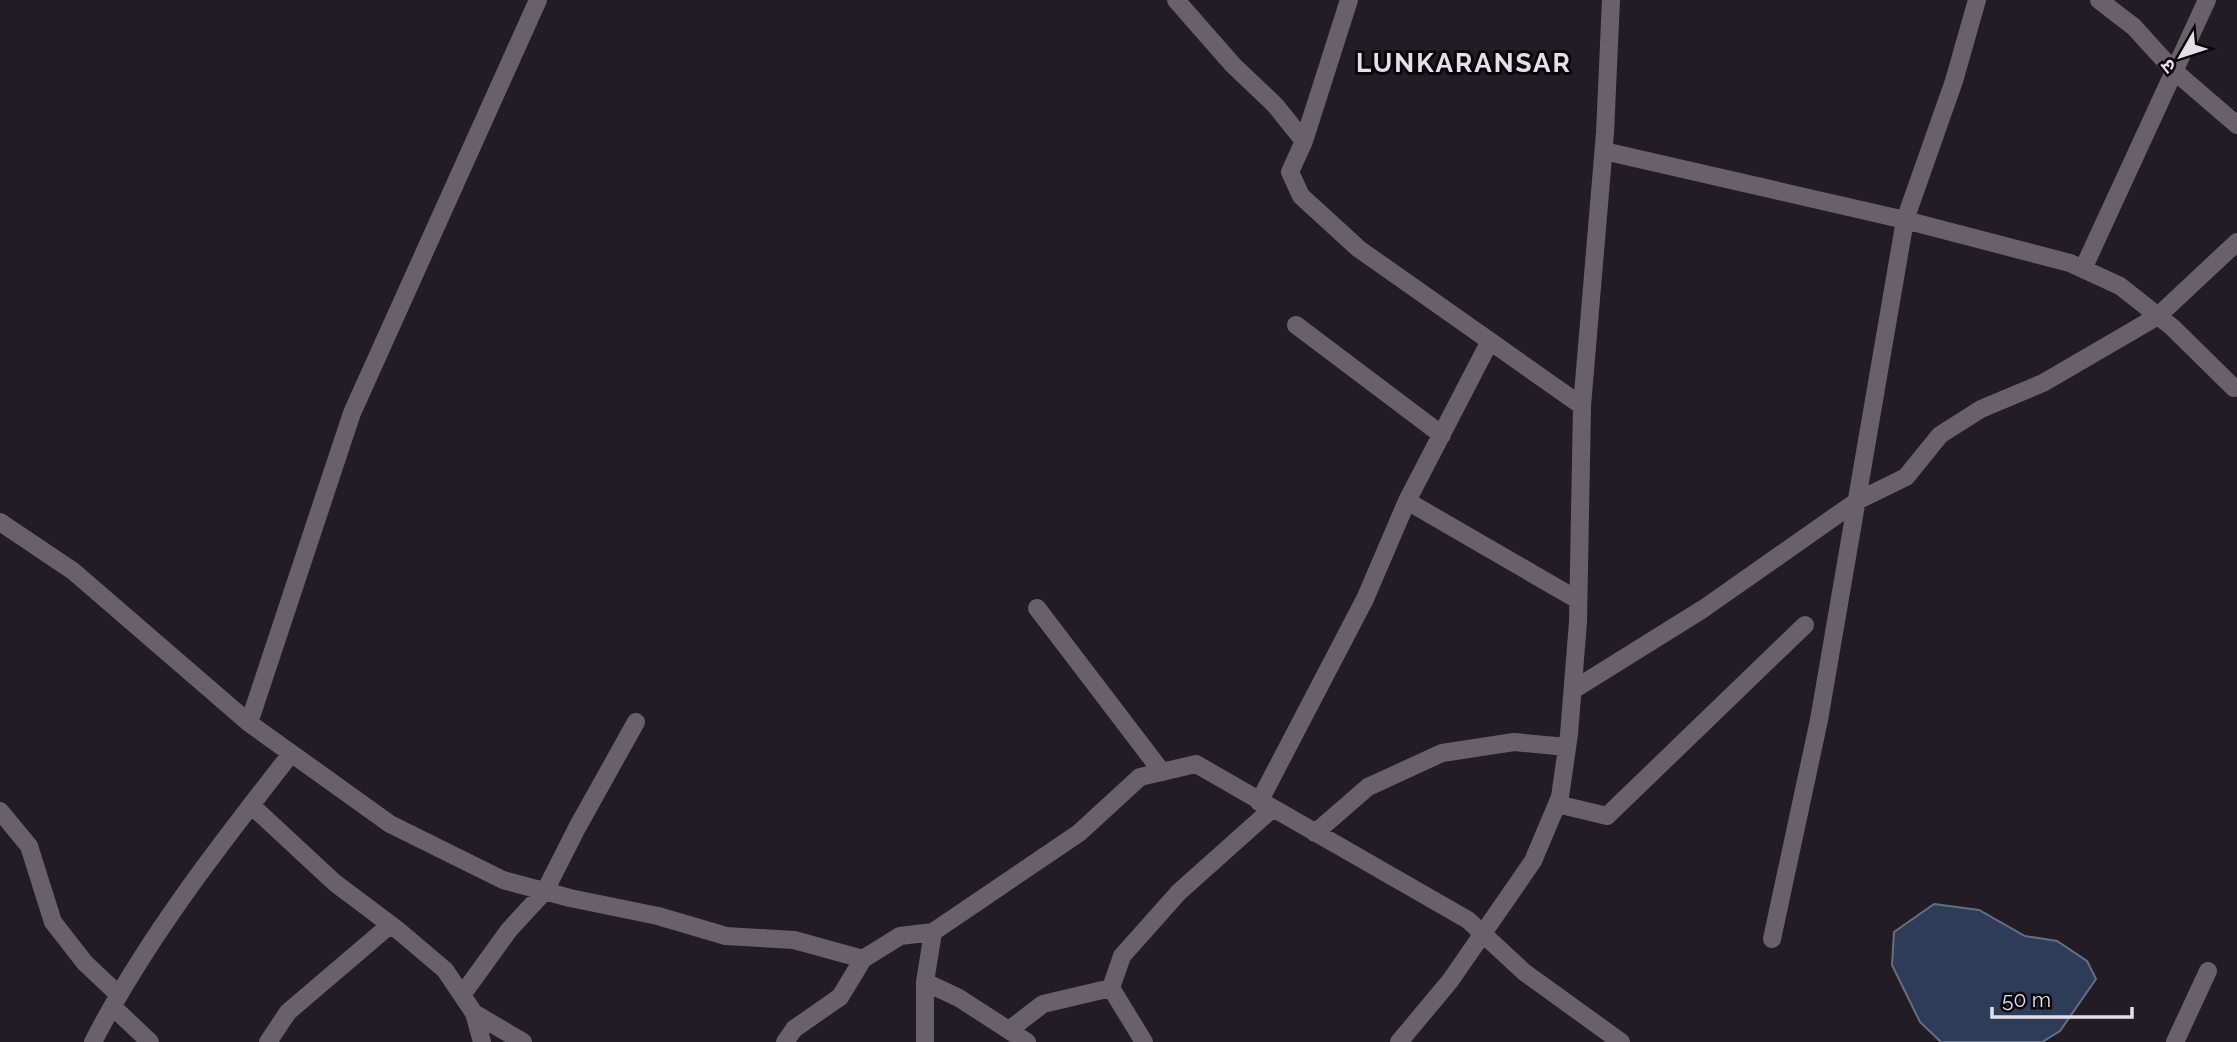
<svg xmlns="http://www.w3.org/2000/svg" width="2237" height="1042" viewBox="0 0 2237 1042" font-family="Raleway,'Noto Sans Devanagari',sans-serif">
<style>
.water{fill:#2e3d57;stroke:#656e82;stroke-width:2}
.lines{fill:none;stroke-linecap:round;stroke-linejoin:round}
.minor{stroke:#68616a;stroke-width:18}
.labels{text-anchor:middle;stroke-width:6;stroke-linejoin:round;paint-order:stroke}
.district-label{font-size:26px;font-weight:bold;letter-spacing:2px;fill:#e4e0e6;stroke:#0a070a}
</style>
<rect width="100%" height="100%" fill="#221c24"/>
<path class="water" d="M1934,904l45,6 46,26 32,5 30,20 9,18 -36,52 -18,11h-101l-21,-20 -28,-57 2,-33z"/>
<g class="lines">
<path class="minor" d="M1176,0l57,65 42,40 29,36 -14,31 11,24 58,53 223,157
M2099,0l35,27 39,43 64,55
M1304,141l45,-141
M1604,151l301,69 165,43 50,23 52,41 62,61
M2083,269l124,-269
M1296,325l146,110
M1490,341l-83,160 171,99
M0,522l73,49 176,152 141,101 113,56 67,18 88,18 68,20 68,4 69,19 37,-23 33,-4
M1037,608l125,164
M1573,690l130,-81 154,-108 49,-24 34,-42 41,-26 62,-26 115,-67 79,-74
M249,723l103,-310 186,-413
M1259,802l106,-203 42,-98
M1557,804l50,12 198,-191
M251,805l84,78 64,48 46,39 29,43 8,29
M0,811l29,35 24,76 32,41 34,32
M1315,833l53,-46 74,-34 72,-11 53,5
M1772,939l47,-219 86,-500 49,-139 23,-81
M925,982l34,16 68,44
M1111,988l11,-32 57,-64 93,-83
M462,995l47,-65 36,-39 33,-65 58,-104
M113,1007l37,35
M474,1013l49,29
M1009,1030l34,-26 68,-16 33,54
M93,1042c53,-103 126,-196 197,-287
M268,1042l20,-30 102,-87
M785,1042l9,-13 46,-32 23,-38
M925,1042v-60l8,-50 146,-99 61,-56 56,-13 272,156 56,52 97,70
M1399,1042l51,-61 83,-120 27,-64 9,-63 9,-112 4,-216 23,-273 6,-133
M2175,1042l33,-71"/>
</g>
<g class="labels">
<g class="district-label">
<text x="1464" y="72">LUNKARANSAR</text>
</g>
</g>
<g transform="translate(2181 56) rotate(231)" stroke="#0a070a" stroke-width="5" paint-order="stroke">
<path d="M0-5L12 26L0 18L-12 26Z" fill="#e4e0e6"/>
<text y="-10" font-size="19" font-weight="bold" text-anchor="middle" fill="#e4e0e6">उ</text>
</g>
<path d="M1992 1007v10h140v-10" fill="none" stroke="#e4e0e6" stroke-width="3.5"/>
<text x="2002" y="1007" font-size="21" fill="#e4e0e6" stroke="#0a070a" stroke-width="5" paint-order="stroke">50 m</text>
</svg>
